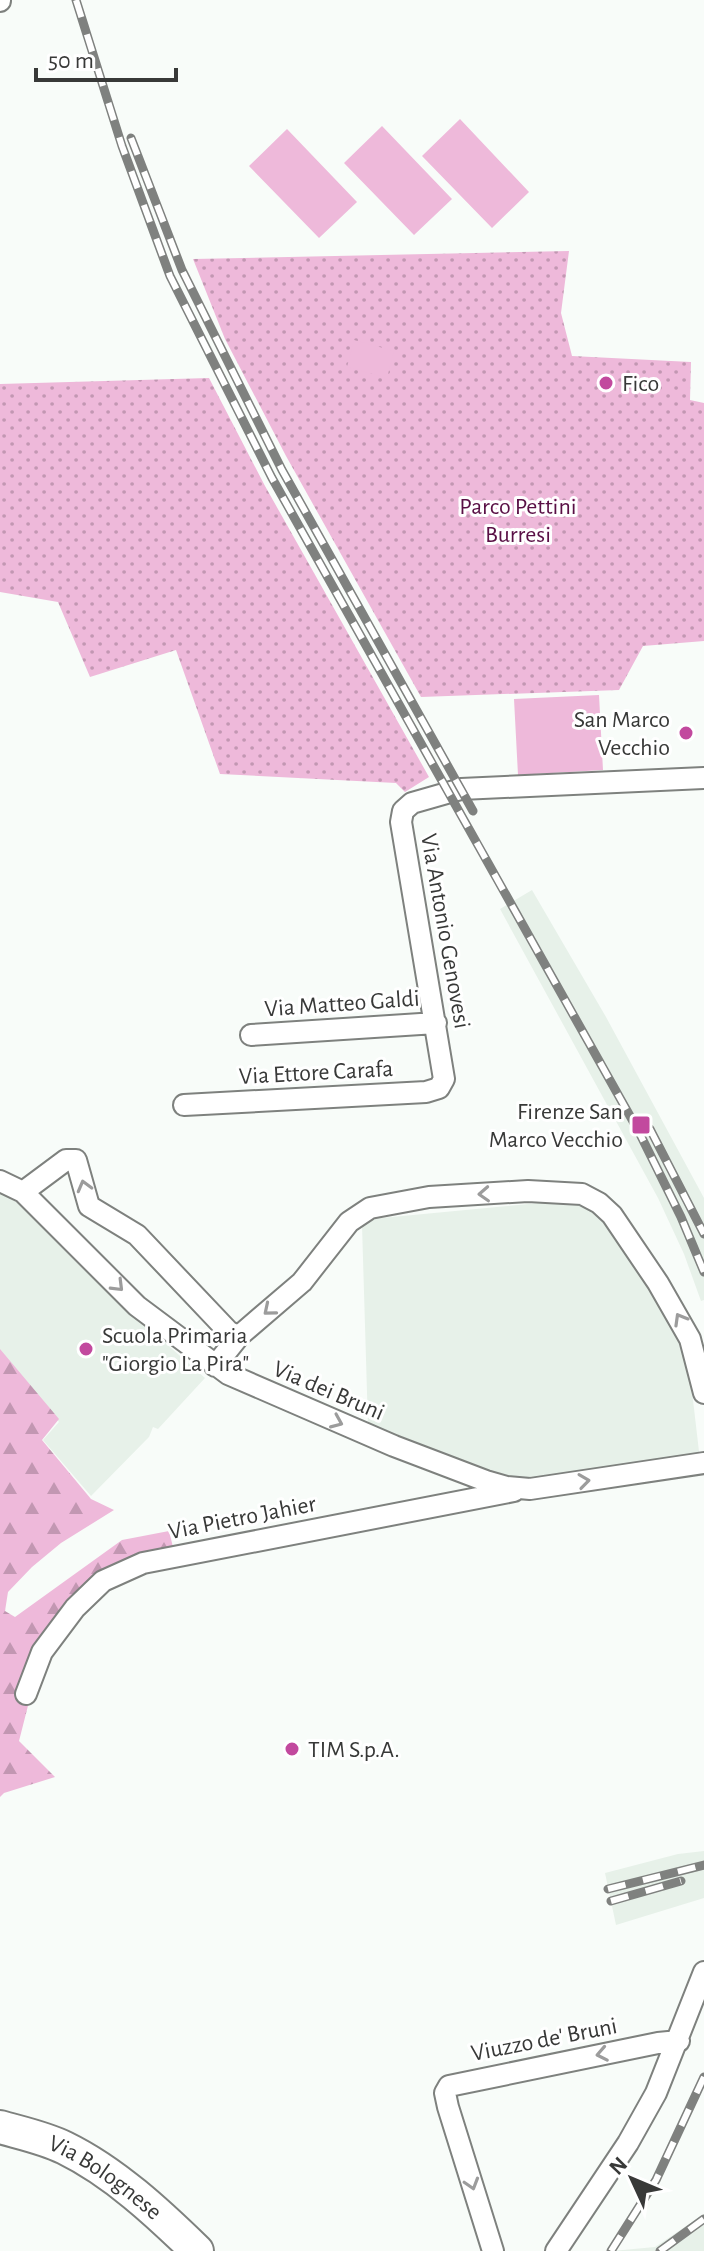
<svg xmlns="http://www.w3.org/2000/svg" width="704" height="2251" viewBox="0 0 704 2251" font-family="'Alegreya Sans',sans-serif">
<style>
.built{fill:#e7f1e9}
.forest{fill:url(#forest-firs)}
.park{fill:url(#park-dots)}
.pitch{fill:#eeb9da}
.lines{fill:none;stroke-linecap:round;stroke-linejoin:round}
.minor-casing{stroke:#7e817e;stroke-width:24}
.primary-casing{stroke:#7e817e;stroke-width:36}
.minor{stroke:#fff;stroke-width:20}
.primary{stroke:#fff;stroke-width:32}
.rail-casing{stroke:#7f817f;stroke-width:9}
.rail{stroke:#fff;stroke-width:6;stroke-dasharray:18;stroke-linecap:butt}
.oneway{stroke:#9c9c9c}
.poi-dot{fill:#c2499e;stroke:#fff;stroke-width:3}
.labels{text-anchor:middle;stroke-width:6;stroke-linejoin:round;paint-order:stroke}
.poi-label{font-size:24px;fill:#383938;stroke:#fff;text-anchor:start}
.park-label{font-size:24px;fill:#590f45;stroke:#fff}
.street-label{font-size:24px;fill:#383938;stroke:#fff}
</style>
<defs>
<pattern id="forest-firs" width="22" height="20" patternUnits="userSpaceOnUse" patternTransform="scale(2)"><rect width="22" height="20" fill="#eeb9da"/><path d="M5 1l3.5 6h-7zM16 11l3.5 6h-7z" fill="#c297b2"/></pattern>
<pattern id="park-dots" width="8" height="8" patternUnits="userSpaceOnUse" patternTransform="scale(2)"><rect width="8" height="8" fill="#eeb9da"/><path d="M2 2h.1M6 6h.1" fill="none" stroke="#c297b2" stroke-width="1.8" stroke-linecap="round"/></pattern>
</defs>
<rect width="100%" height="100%" fill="#f8fcf9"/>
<path class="built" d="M532,890l74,127 98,181v102l-3,1 -17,-47 -26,-56 -158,-289z
M0,1190l32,24 77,79 96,85 -47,51 -5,-2 -4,10 -58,59 -48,-56 16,-18 -59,-64z
M559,1201l27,4 13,11 17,19 60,99 15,49 9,77 -166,20 -41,-3 -125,-51 -6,-201 9,-6z
M704,1851v47l-88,27 -11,-52 73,-19z
M704,2214v37h-92l43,-4z"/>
<path class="forest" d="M0,1349l59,70 -17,21 49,59 23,11 -53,33 -29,24 -24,25 -3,19 10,6 107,-77 47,-9 5,20 -42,6 -85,74 -28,110 36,36 -51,16 -4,4z"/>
<path class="park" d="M569,251l-8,62 11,43 119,6 -1,38 14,3v238l-61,5 -24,44 -198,7 -135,-241 -61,-117 -32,-80z
M209,378l56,108 164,291 -24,15 -9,-9 -176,-9 -44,-124 -86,27 -32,-75 -58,-10v-208z"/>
<path class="pitch" d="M460,119l69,73 -37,36 -70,-72z
M382,126l70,73 -38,36 -70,-72z
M287,129l70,73 -38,36 -70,-72z
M354,340l40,11 -7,27 -40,-11z
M599,695l4,75 -85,5 -4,-76z"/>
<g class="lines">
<defs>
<path id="minor" d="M0,1v-1
M251,1035l185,-12
M184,1105l242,-13 13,-4 5,-9 -43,-257 2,-11 9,-8 49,-14 243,-11
M0,1181l23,11 114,114 91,68 166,72 92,35 21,6 23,2 174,-26
M23,1192l43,-32h10l13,46 48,29 92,97 10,4 63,-54 47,-60 21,-14 59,-11 99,-6 54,3 17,9 13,12 46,68 32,56 14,54
M215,1366l24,-30
M26,1694l16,-42 33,-44 28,-27 40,-18 371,-72
M493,2251l-45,-144 -3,-14 4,-7 209,-43 21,-2
M556,2251l72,-108 28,-50 48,-121"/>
<g id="primary">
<path id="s1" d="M0,2127c21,6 45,11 65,21 49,24 93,65 132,103"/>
</g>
</defs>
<use href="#minor" class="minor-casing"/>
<use href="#primary" class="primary-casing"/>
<use href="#minor" class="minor"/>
<use href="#primary" class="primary"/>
<defs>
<path id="rail" d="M76,0l46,146 48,130 102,202 367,654 42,85 23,55
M131,138l51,132 100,200 191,341
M650,1129l54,105
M608,1889l96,-24
M611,1901l70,-20
M611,2251l45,-71 48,-103
M660,2251l44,-32"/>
</defs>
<use href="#rail" class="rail-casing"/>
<use href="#rail" class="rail"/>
</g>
<defs><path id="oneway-chevron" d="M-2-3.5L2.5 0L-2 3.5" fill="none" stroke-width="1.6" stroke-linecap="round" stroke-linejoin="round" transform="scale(2)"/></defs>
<g class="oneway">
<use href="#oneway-chevron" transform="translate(84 1186) rotate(-105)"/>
<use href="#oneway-chevron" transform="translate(484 1194) rotate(177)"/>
<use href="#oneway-chevron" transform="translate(118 1286) rotate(45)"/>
<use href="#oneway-chevron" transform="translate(269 1310) rotate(140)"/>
<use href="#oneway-chevron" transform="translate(680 1319) rotate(-120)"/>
<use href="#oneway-chevron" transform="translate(337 1422) rotate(23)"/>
<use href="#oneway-chevron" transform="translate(584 1481) rotate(-8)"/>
<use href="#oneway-chevron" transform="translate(602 2054) rotate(169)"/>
<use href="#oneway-chevron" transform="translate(472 2184) rotate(73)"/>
</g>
<g class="poi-dot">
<circle cx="606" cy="383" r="8"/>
<circle cx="686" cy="733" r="8"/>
<rect x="631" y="1115" width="20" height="20" rx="4"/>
<circle cx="86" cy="1349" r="8"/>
<circle cx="292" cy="1749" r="8"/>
</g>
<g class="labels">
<g class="poi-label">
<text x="622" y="391">Fico</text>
<text x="670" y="727" text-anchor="end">San Marco<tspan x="670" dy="28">Vecchio</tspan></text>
<text x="623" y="1119" text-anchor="end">Firenze San<tspan x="623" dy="28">Marco Vecchio</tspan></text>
<text x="102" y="1343">Scuola Primaria<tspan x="102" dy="28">"Giorgio La Pira"</tspan></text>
<text x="308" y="1757">TIM S.p.A.</text>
</g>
<g class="park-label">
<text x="518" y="514">Parco Pettini<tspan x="518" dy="28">Burresi</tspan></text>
</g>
<g class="street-label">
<text transform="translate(446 931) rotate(80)" y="8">Via Antonio Genovesi</text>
<text transform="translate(342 1003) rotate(-4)" y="8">Via Matteo Galdi</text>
<text transform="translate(316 1072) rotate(-3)" y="8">Via Ettore Carafa</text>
<text transform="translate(329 1390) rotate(23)" y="8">Via dei Bruni</text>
<text transform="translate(242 1517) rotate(-11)" y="8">Via Pietro Jahier</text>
<text transform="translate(544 2039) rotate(-11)" y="8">Viuzzo de' Bruni</text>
<text dy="8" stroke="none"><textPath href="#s1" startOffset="118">Via Bolognese</textPath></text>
</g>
</g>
<g transform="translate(632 2179) rotate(314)" stroke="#ffffff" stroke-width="6" paint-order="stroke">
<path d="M0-6L14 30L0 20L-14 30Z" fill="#383938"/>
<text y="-12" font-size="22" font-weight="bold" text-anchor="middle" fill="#383938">N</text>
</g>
<path d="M36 68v12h140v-12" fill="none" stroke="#383938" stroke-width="4"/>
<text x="48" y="68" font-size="24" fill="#383938" stroke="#ffffff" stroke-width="6" paint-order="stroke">50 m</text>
</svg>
